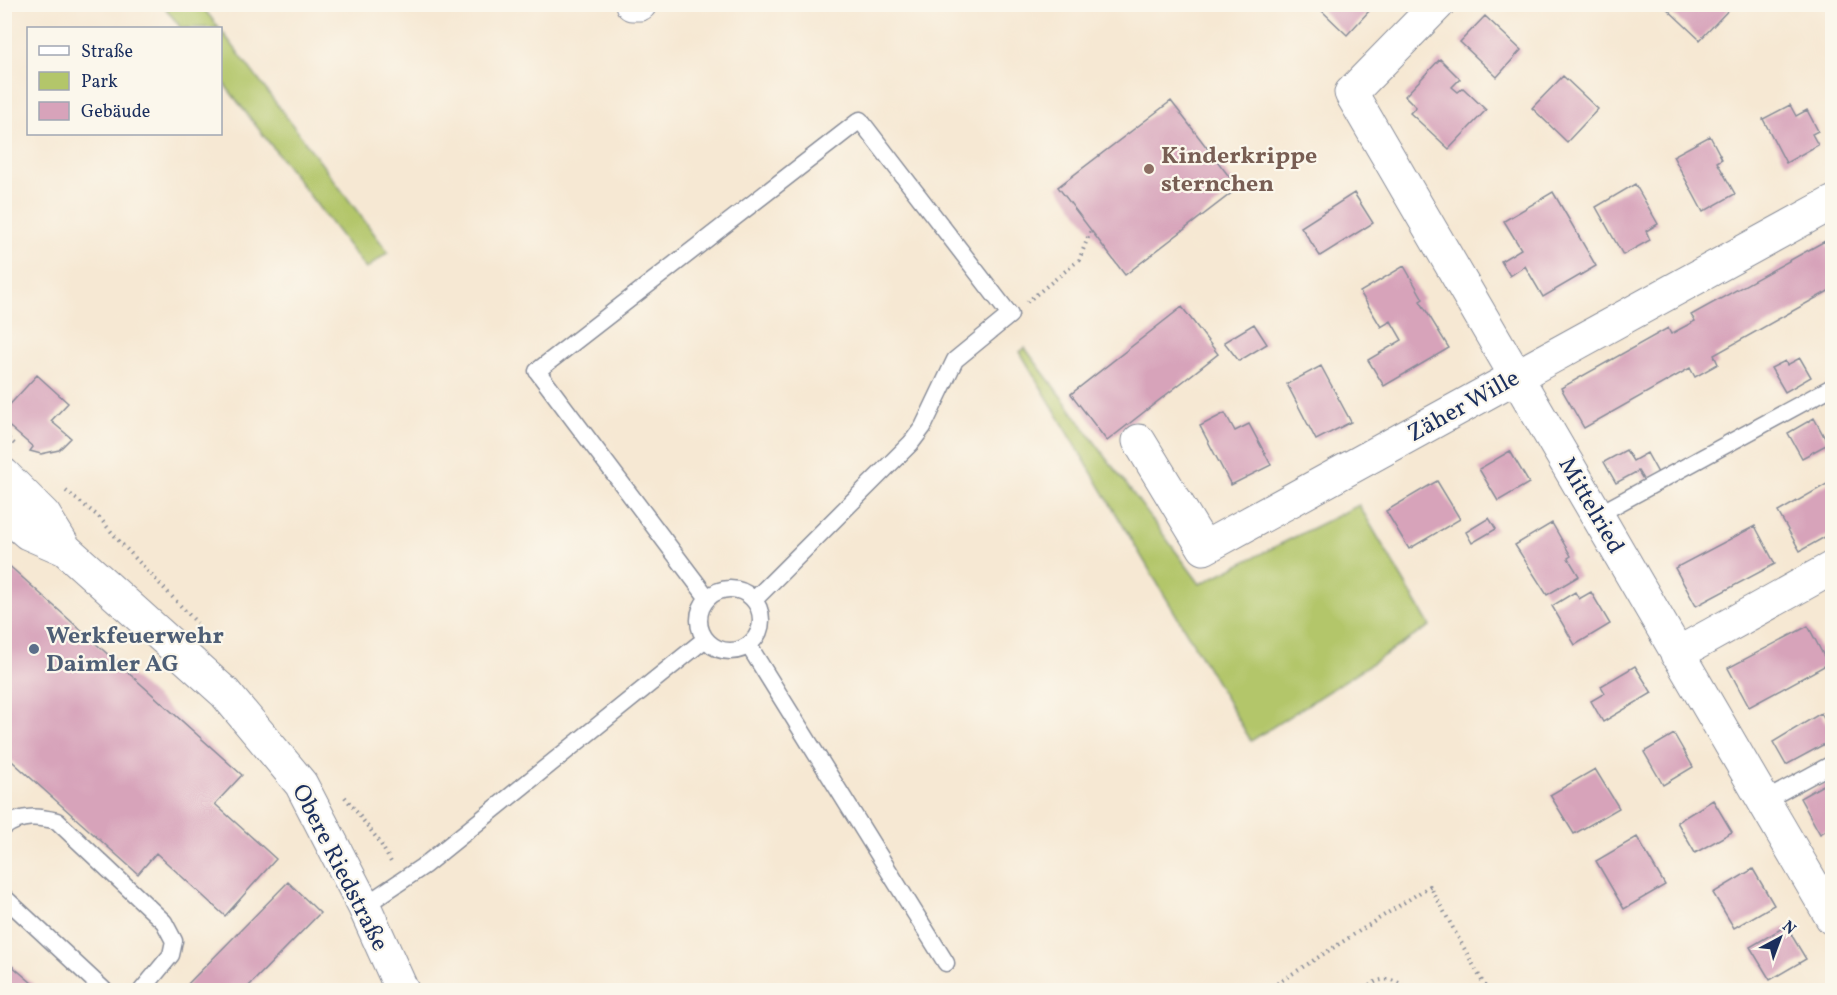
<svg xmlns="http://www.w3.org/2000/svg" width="1837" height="995" viewBox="0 0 1837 995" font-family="Vollkorn,serif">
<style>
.green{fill:#b3c66a;stroke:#677a64;stroke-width:1.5}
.building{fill:#d7a3ba}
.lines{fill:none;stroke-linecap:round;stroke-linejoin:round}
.service-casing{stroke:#888c98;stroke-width:19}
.minor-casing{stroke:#888c98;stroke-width:35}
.path{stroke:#888c98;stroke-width:4;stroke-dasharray:1.5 4.5;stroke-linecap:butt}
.service{stroke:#fff;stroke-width:16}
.minor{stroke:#fff;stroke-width:33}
.education-dot{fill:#8d6e63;stroke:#fbf7ec;stroke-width:2}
.service-dot{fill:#5c6f8a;stroke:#fbf7ec;stroke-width:2}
.labels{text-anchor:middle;stroke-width:4.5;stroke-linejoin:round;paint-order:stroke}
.education-label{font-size:24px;font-weight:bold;fill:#785e54;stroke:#fbf7ec;text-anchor:start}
.street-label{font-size:24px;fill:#1b2f5e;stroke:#fbf7ec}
.service-label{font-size:24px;font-weight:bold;fill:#4e5e75;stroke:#fbf7ec;text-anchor:start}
</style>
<rect width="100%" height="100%" fill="#fbf7ec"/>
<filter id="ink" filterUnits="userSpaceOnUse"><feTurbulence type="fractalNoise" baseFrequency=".0167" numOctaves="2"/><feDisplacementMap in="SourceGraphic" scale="12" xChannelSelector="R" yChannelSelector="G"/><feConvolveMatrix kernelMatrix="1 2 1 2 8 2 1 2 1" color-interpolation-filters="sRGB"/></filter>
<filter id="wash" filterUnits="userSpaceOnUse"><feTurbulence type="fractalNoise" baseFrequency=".008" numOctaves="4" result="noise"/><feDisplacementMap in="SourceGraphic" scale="24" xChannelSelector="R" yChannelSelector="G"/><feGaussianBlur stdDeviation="1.35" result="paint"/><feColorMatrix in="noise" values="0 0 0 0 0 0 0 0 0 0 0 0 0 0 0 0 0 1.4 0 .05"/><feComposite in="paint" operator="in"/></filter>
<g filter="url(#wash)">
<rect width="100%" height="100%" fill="#f6e8d3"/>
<path class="green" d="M163,5h38l18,23h-38z
M221,30l167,222 -22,17 -145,-189z
M1025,348l175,236 159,-79 71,121 -179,115 -231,-389z"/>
<g id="blocks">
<path class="building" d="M1327,4h38l5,6 -23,25 -25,-24z
M1662,4h72l-34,36z
M1485,16l36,34 -24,27 -37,-35z
M1440,59l20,20 -8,8 6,5 5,-4 23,22 -37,39 -39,-36 6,-6 -11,-11z
M1563,76l35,33 -31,33 -35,-34z
M1171,101l67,87 -113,87 -67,-88z
M1790,105l6,11 11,-6 11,21 -6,3 6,11 -32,18 -23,-44z
M1710,136l12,23 -5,3 18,32 -32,18 -30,-56z
M1635,184l23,40 -12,7 4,9 -27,15 -27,-48z
M1553,192l43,74 -53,31 -18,-31 -15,10 -9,-15 20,-12 -17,-28z
M1354,193l19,30 -53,33 -19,-29z
M1825,241l5,8 2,-2v42l-118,66 4,9 -23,13 -5,-9 -106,60 -23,-40 107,-60 3,6 24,-13 -4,-6z
M1404,266l19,33 -3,2 29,47 -65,38 -16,-26 34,-20 -11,-19 -10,6 -21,-35z
M1182,307l36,47 -111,87 -36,-47z
M1254,324l13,20 -28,17 -15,-19z
M1800,358l11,19 -26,15 -14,-24 14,-7 2,4z
M1321,366l30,56 -35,18 -29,-56z
M37,375l31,28 -17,18 20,17 -12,12 -18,4 -11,-3 3,-4 -29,-25v-11z
M1225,413l10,18 14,-7 22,41 -40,20 -31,-59z
M1814,418l14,26 -26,14 -14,-25z
M1626,450l7,11 14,-8 11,20 -14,8 -6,-10 -22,12 -12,-21z
M1510,451l19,32 -31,18 -19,-32z
M1437,481l23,38 -51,30 -23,-38z
M1832,481v52l-32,18 -22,-39z
M1489,518l7,11 -24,14 -6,-11z
M1552,523l19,33 -3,2 11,18 -32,19 -32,-50z
M1755,526l20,38 -79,42 -21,-38z
M4,561l238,214 -27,29 61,55 -51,57 -69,-63 -18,21 -134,-120z
M1575,592l4,7 12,-7 19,32 -35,21 -23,-39z
M1808,626l20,38 -79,43 -21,-39z
M1635,666l17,27 -49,29 -12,-21 14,-8 -4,-7z
M1821,713l11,21v6l-46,25 -13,-23z
M1674,734l19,33 -30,18 -19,-33z
M1595,769l24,39 -45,26 -24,-39z
M1832,780v47l-12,7 -20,-36z
M1713,800l19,32 -37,21 -18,-31z
M1637,837l28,48 -41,24 -28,-48z
M1753,869l21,36 -40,23 -21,-35z
M288,882l32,31 -75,77h-63z
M1786,926l20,33 -36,21 -20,-33z
M4,959l36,31h-36z"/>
</g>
</g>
<g filter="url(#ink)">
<use href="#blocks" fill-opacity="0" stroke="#888c98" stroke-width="1.5"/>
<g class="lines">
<defs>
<path id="service" d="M1597,515l235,-128
M699 620a31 31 0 1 1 62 0a31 31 0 1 1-62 0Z
M707,597l-170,-226 323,-251 150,195 -55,45 -32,67 -12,16 -156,156
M749,646l197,317
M1764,801l68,-37
M4,827c18,-12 33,-11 53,-6l107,101 10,19 -3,14 -29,35
M4,897l100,93
M364,906l61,-41 279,-225"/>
<path id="minor" d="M632,4h8
M1438,4l-87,89 481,825
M1139,441l65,107 628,-345
M4,475l40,40 21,34 160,144 76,91 63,122 38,84
M4,512l24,21 37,16
M1677,654l155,-86"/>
</defs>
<use href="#service" class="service-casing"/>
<use href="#minor" class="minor-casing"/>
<path class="path" d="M1027,302l52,-42 12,-30
M4,435l13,11
M66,491l32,25 22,26 77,81
M345,797l34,44 12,21
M1267,990l163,-104 57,104
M1365,990c13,-14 29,-14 43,0"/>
<use href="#service" class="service"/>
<use href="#minor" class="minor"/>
</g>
</g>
<circle class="education-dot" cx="1149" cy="169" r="6"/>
<circle class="service-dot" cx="34" cy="649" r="6"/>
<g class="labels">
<g class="education-label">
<text x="1161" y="163">Kinderkrippe<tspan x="1161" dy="28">sternchen</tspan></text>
</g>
<g class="street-label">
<text transform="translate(1463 405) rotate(-29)" y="8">Zäher Wille</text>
<text transform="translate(1592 505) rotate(60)" y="8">Mittelried</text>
<text transform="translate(341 867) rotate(63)" y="8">Obere Riedstraße</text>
</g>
<g class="service-label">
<text x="46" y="643">Werkfeuerwehr<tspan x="46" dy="28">Daimler AG</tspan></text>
</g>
</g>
<rect width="1837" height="995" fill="none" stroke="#fbf7ec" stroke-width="24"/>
<rect x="27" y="27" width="195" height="108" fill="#fbf7ec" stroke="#a1a7b3" stroke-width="1.5"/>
<rect x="39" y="46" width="30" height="9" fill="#ffffff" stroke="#a1a7b3" stroke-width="1.5"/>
<text x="81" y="57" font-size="18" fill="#1b2f5e">Straße</text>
<rect x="39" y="72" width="30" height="18" fill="#b3c66a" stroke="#a1a7b3" stroke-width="1.5"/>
<text x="81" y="87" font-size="18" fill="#1b2f5e">Park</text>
<rect x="39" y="102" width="30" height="18" fill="#d7a3ba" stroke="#a1a7b3" stroke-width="1.5"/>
<text x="81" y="117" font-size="18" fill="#1b2f5e">Gebäude</text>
<g transform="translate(1780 938) rotate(41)" stroke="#fbf7ec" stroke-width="4.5" paint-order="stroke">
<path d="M0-4.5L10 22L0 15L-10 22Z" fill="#1b2f5e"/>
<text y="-9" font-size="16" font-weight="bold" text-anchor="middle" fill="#1b2f5e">N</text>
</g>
</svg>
